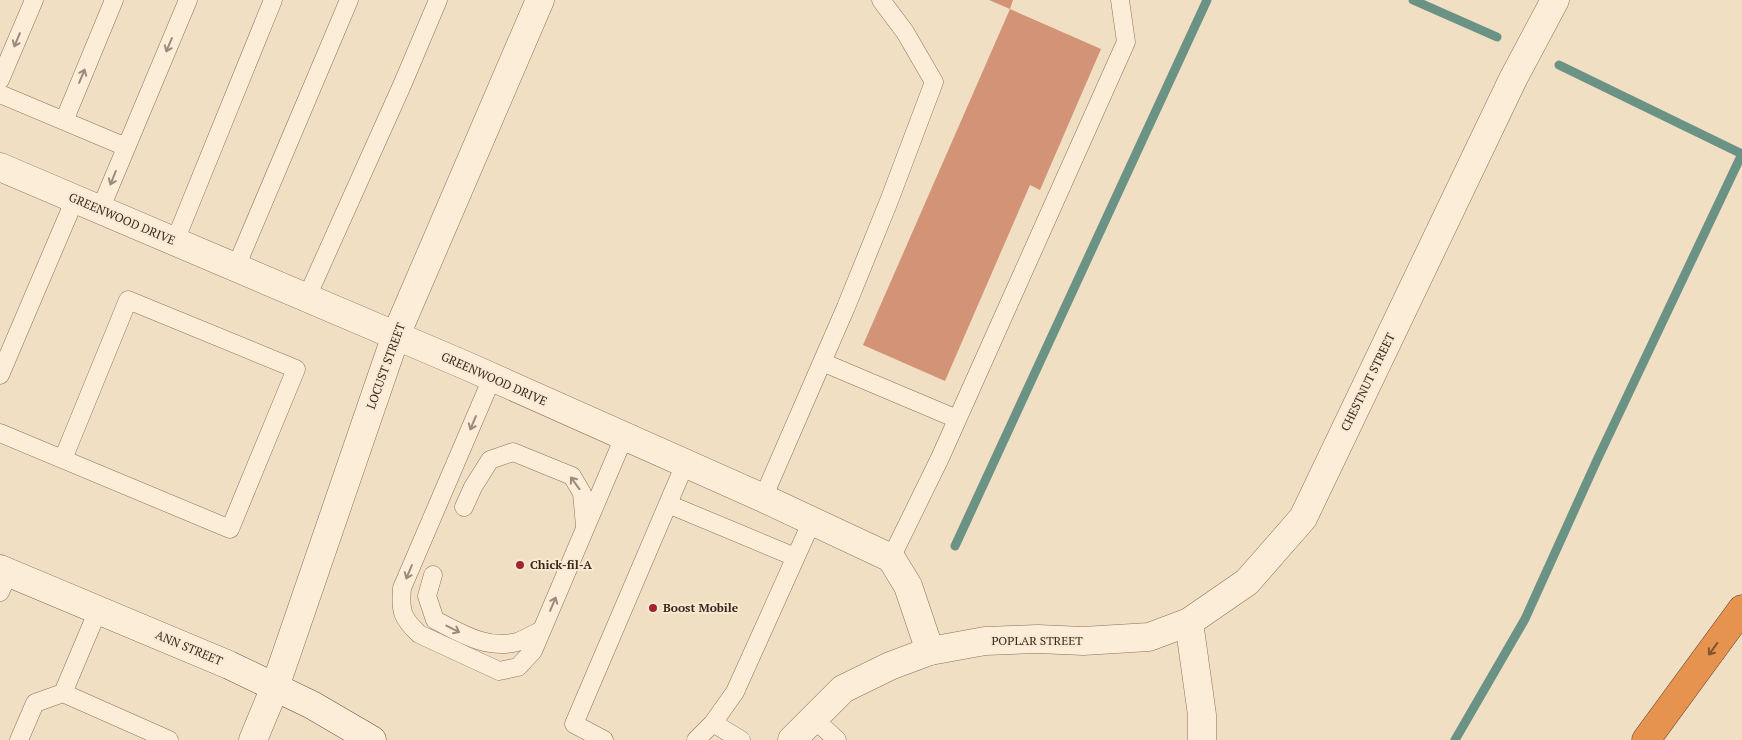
<svg xmlns="http://www.w3.org/2000/svg" width="1742" height="740" viewBox="0 0 1742 740" font-family="'PT Serif',serif">
<style>
.lines{fill:none;stroke-linecap:round;stroke-linejoin:round}
.stream{stroke:#6b9385;stroke-width:9}
.building{fill:#d29377}
.service-casing{stroke:#8d6f58;stroke-width:19}
.minor-casing{stroke:#8d6f58;stroke-width:29}
.tertiary-casing{stroke:#8d6f58;stroke-width:29}
.secondary-casing{stroke:#6f503c;stroke-width:29}
.motorway-casing{stroke:#5a3d2d;stroke-width:29}
.service{stroke:#fbedd7;stroke-width:18}
.minor{stroke:#fbedd7;stroke-width:28}
.tertiary{stroke:#fbedd7;stroke-width:28}
.secondary{stroke:#fbedd7;stroke-width:28}
.motorway{stroke:#e5934f;stroke-width:28}
.oneway{stroke:#9c8b7a}
.oneway2{stroke:#805331}
.poi-dot{fill:#a02432;stroke:#f8e9d3;stroke-width:2}
.labels{text-anchor:middle;stroke-width:4;stroke-linejoin:round;paint-order:stroke}
.street-label{font-size:12px;fill:#3c291d;stroke:#f8e9d3}
.poi-label{font-size:12px;font-weight:bold;fill:#3c291d;stroke:#f8e9d3;text-anchor:start}
</style>
<rect width="100%" height="100%" fill="#f1dfc3"/>
<g class="lines">
<path class="stream" d="M1413,0l84,37
M1559,65l183,89
M955,546l252,-546
M1455,740l70,-121 72,-159 145,-306"/>
</g>
<path class="building" d="M989,0h24l-3,9 91,40 -61,141 -10,-5 -85,196 -82,-36 147,-336z"/>
<g class="lines">
<defs>
<path id="service" d="M0,80l34,-80
M0,94l126,53
M64,121l50,-121
M100,210l88,-210
M175,241l98,-241
M236,267l113,-267
M307,297l96,-214 35,-83
M822,362l135,57
M0,375l75,-176
M492,378l-90,210c-2,23 0,30 17,46l80,37 19,-4 15,-16 91,-214
M0,433l230,96 66,-160 -168,-69 -65,159
M763,498l83,-191 43,-106 45,-119 -29,-50 -24,-32
M668,504l127,53
M464,507l9,-20 17,-27 23,-8 59,24 10,17 3,33
M891,558l49,-100 186,-416 -6,-42
M433,575l-6,21 8,24c26,13 52,30 82,22 8,-3 17,-8 25,-12
M0,592l9,-20
M63,693l35,-83
M813,718l24,22
M713,723l22,-31 77,-171
M19,740l16,-37 28,-10 106,47
M604,740l-30,-16 111,-260
M696,740l17,-17 28,17"/>
<path id="minor" d="M0,167l467,199 296,132 128,60 17,28 22,65
M1189,622l13,93v25
M253,740l22,-53 121,-352 144,-335"/>
<path id="tertiary" d="M792,740l51,-51 47,-23 40,-15 55,-10 53,-2 45,2 66,-4 40,-15 58,-40 56,-64 210,-439 42,-79"/>
<path id="secondary" d="M0,569l229,96 83,40 60,35"/>
<path id="motorway" d="M1646,740l96,-131"/>
</defs>
<use href="#service" class="service-casing"/>
<use href="#minor" class="minor-casing"/>
<use href="#tertiary" class="tertiary-casing"/>
<use href="#secondary" class="secondary-casing"/>
<use href="#motorway" class="motorway-casing"/>
<use href="#service" class="service"/>
<use href="#minor" class="minor"/>
<use href="#tertiary" class="tertiary"/>
<use href="#secondary" class="secondary"/>
<use href="#motorway" class="motorway"/>
</g>
<defs><path id="oneway-shaft" d="M-6 0H5M1.5-3L5.5 0L1.5 3" fill="none" stroke-width="1.6" stroke-linecap="round" stroke-linejoin="round" transform="scale(1.25)"/></defs>
<g class="oneway">
<use href="#oneway-shaft" transform="translate(17 40) rotate(113)"/>
<use href="#oneway-shaft" transform="translate(169 45) rotate(113)"/>
<use href="#oneway-shaft" transform="translate(82 76) rotate(-67)"/>
<use href="#oneway-shaft" transform="translate(113 178) rotate(112)"/>
<use href="#oneway-shaft" transform="translate(473 423) rotate(113)"/>
<use href="#oneway-shaft" transform="translate(575 483) rotate(-126)"/>
<use href="#oneway-shaft" transform="translate(409 572) rotate(113)"/>
<use href="#oneway-shaft" transform="translate(553 604) rotate(-67)"/>
<use href="#oneway-shaft" transform="translate(453 629) rotate(27)"/>
</g>
<use class="oneway2" href="#oneway-shaft" transform="translate(1713 649) rotate(126)"/>
<g class="poi-dot">
<circle cx="520" cy="565" r="5"/>
<circle cx="653" cy="608" r="5"/>
</g>
<g class="labels">
<g class="street-label">
<text transform="translate(122 219) rotate(23)" y="4">GREENWOOD DRIVE</text>
<text transform="translate(386 366) rotate(-70)" y="4">LOCUST STREET</text>
<text transform="translate(494 379) rotate(24)" y="4">GREENWOOD DRIVE</text>
<text transform="translate(1368 382) rotate(-64)" y="4">CHESTNUT STREET</text>
<text x="1037" y="645">POPLAR STREET</text>
<text transform="translate(189 648) rotate(23)" y="4">ANN STREET</text>
</g>
<g class="poi-label">
<text x="530" y="569">Chick-fil-A</text>
<text x="663" y="612">Boost Mobile</text>
</g>
</g>
</svg>
